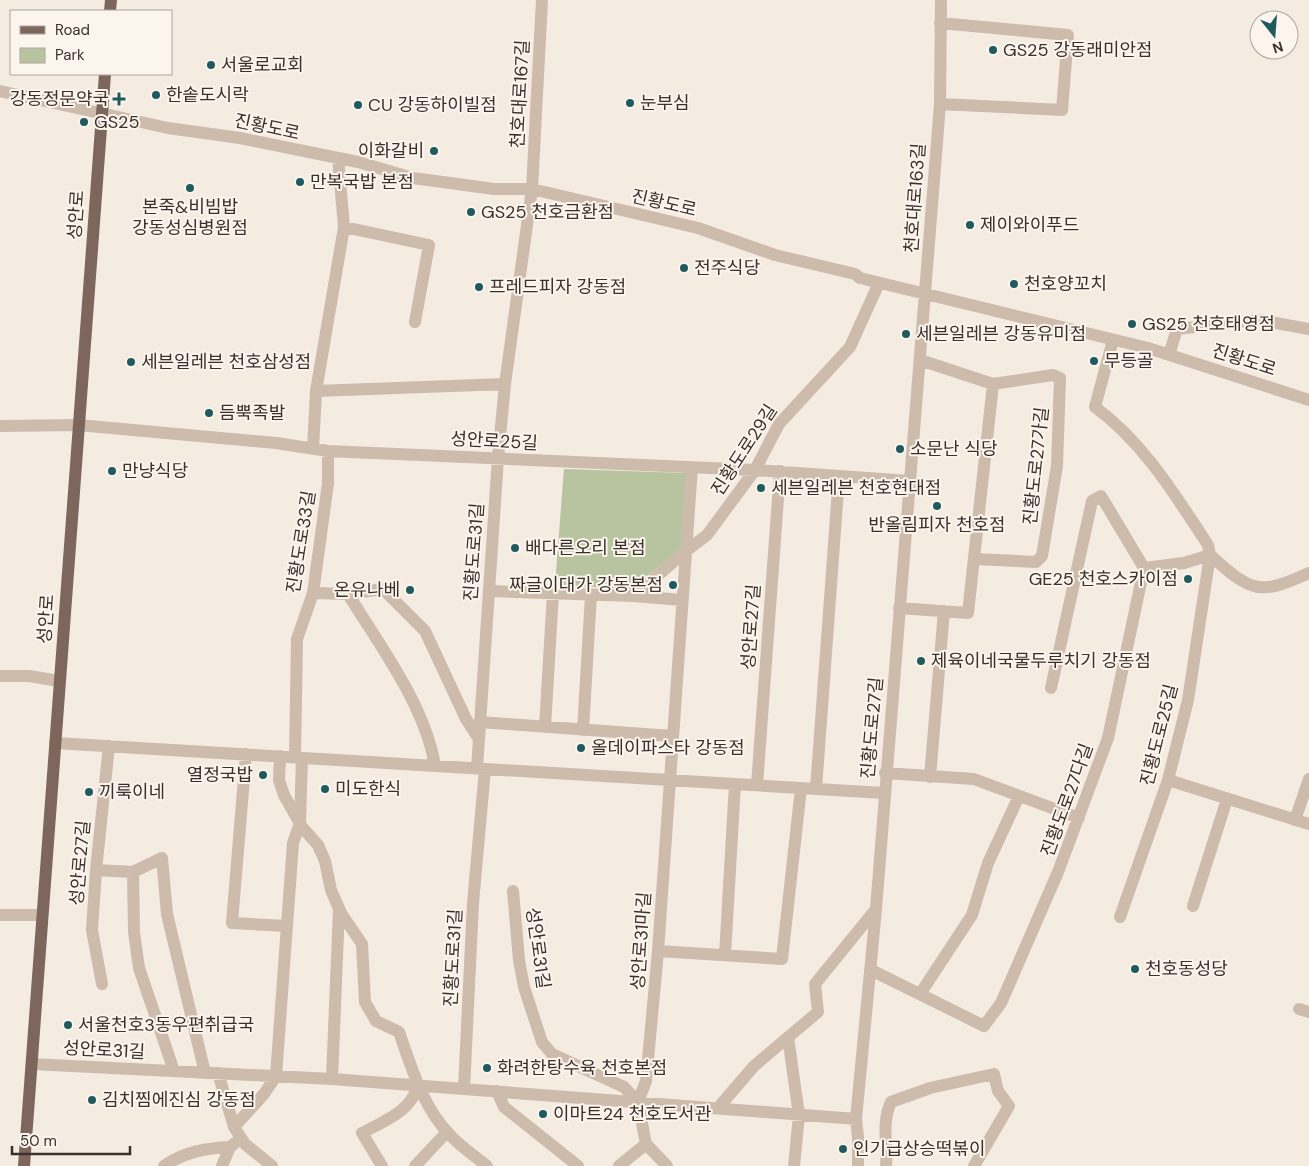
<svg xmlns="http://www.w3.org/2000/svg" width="1309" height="1166" viewBox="0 0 1309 1166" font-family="'DM Sans','Noto Sans KR',sans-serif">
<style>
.green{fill:#b8c4a0}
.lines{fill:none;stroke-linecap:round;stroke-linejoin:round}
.minor{stroke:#cdbbac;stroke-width:12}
.major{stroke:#7d675c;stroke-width:12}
.poi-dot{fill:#1f5a5e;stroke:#fbf5ee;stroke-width:2}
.labels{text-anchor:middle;stroke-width:4;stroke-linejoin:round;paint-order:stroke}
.poi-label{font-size:18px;fill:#3b302b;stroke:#fbf5ee;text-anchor:start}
.street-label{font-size:18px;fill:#3b302b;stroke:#fbf5ee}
</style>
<rect width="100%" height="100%" fill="#f4ebe1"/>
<path class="green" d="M564,469l122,4 -5,76 -50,40 -76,-4z"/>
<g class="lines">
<path class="minor" d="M0,91l168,37 72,10 118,24 55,16 81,11h38l166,39 77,27 80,19 5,4 288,70 161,52
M940,104l122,6 6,-75 -128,-12
M344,227l85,18 -14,77
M1113,340l-18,67c49,36 80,88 113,138l2,10c41,37 49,41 99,18
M1169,355l8,-26 83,-9 49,9
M920,360l73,24 60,-9 7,3 -3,88 -15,90 -6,6 -61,-3
M316,391l189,-7
M0,426l78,-1 198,18 52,8 427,19 155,11
M313,449l3,-58 28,-164 -6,-69
M489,591l145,5 48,4
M313,593l35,1c32,52 77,111 87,172
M348,594l35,-5 42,42 41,88 13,20
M634,596l52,-45 21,-16 48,-65 24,-46 71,-77 29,-64
M899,608l69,5 25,-229
M0,676h29l30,5
M1051,688l41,-187 9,-5 43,72
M480,722l192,14
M545,727l8,-134
M583,730l8,-135
M55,743l829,50
M246,754l-14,169 54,3
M280,756l-1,24 5,15 18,32 16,18 7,16 6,29 10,23 21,31 3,58 11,19 23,11c13,37 24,76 52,104 10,11 24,20 36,30
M295,757l2,-118 16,-46 15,-110v-32
M477,768l21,-310 7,-74 27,-195 10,-189
M885,773l89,6 105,39
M930,777l14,-166
M1168,780l141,44
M757,785l23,-314
M816,789l23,-313
M1295,820l14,-41
M96,870l37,2 29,-14 5,56 38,159
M133,872l1,60 5,36 35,103
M513,891l6,69 5,27 18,55 10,12 72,33 14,15
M1193,906l34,-107
M0,915h42
M658,951l124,8 19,-171
M725,955l10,-171
M871,970l113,56 17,-23 57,-131 50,-134 36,-170 40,-5 26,-8 -22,145 -20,80 -48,137
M102,984l-10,-54 4,-60 13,-124
M920,994l52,-79 16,-52 31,-67
M1299,1009l10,3
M788,1037l11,78 -5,51
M32,1064l300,15 524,40
M218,1073l16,54 11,17 27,22
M332,1079l7,-170
M464,1089l9,-186 12,-134
M497,1091l7,16 74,59
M638,1102l8,-21 12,-130 34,-484
M638,1102l8,42 21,22
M718,1108l36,-42 64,-54 -3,-28 61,-75
M234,1127l30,-33 12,-18 17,-233 7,-20 2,-65
M164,1166c20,-14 42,-18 66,-19
M222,1166l8,-19 5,-4
M382,1166l-20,-33c22,-12 49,-21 56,-48
M415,1166l32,-34
M619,1166l27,-22
M858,1166v-29l-2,-18 20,-210 64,-805 1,-104
M886,1166c2,-23 -5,-42 5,-64l39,-14 64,-14 4,17 11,15 -35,60"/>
<path class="major" d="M110,11l1,-11
M24,1166l81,-1092"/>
</g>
<g class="poi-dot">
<circle cx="993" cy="50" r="5"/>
<circle cx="211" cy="65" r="5"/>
<circle cx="156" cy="95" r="5"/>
<path d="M116.5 91.5h5v5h5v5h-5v5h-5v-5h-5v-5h5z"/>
<circle cx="630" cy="103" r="5"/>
<circle cx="358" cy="105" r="5"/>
<circle cx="84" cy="122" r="5"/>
<circle cx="434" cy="151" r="5"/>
<circle cx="300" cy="182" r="5"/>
<circle cx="190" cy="188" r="5"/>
<circle cx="471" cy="212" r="5"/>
<circle cx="970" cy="225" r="5"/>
<circle cx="684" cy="268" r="5"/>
<circle cx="1014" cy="284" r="5"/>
<circle cx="479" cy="287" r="5"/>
<circle cx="1132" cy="324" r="5"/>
<circle cx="906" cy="334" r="5"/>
<circle cx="1094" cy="361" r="5"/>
<circle cx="131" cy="362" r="5"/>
<circle cx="209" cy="413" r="5"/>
<circle cx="900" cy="449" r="5"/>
<circle cx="112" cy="471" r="5"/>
<circle cx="761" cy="488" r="5"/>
<circle cx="937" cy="506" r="5"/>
<circle cx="515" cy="548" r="5"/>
<circle cx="1188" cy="579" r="5"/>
<circle cx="673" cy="585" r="5"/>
<circle cx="410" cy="590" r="5"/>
<circle cx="921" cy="661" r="5"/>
<circle cx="581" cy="748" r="5"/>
<circle cx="263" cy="775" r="5"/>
<circle cx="325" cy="789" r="5"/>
<circle cx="89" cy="792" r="5"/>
<circle cx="1135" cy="969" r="5"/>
<circle cx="68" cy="1025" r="5"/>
<circle cx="487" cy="1068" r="5"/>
<circle cx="92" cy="1100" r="5"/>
<circle cx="543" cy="1114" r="5"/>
<circle cx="843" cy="1149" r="5"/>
</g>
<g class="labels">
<g class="poi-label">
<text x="1003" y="56">GS25 강동래미안점</text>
<text x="221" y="71">서울로교회</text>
<text x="166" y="101">한솥도시락</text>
<text x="109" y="105" text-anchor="end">강동정문약국</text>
<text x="640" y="109">눈부심</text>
<text x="368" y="111">CU 강동하이빌점</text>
<text x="94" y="128">GS25</text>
<text x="424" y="157" text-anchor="end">이화갈비</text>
<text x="310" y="188">만복국밥 본점</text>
<text x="190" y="213" text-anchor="middle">본죽&amp;비빔밥<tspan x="190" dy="21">강동성심병원점</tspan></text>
<text x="481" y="218">GS25 천호금환점</text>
<text x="980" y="231">제이와이푸드</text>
<text x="694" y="274">전주식당</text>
<text x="1024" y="290">천호양꼬치</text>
<text x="489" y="293">프레드피자 강동점</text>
<text x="1142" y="330">GS25 천호태영점</text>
<text x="916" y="340">세븐일레븐 강동유미점</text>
<text x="1104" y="367">무등골</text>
<text x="141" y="368">세븐일레븐 천호삼성점</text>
<text x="219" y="419">듬뿍족발</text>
<text x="910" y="455">소문난 식당</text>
<text x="122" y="477">만냥식당</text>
<text x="771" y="494">세븐일레븐 천호현대점</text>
<text x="937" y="531" text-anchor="middle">반올림피자 천호점</text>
<text x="525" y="554">배다른오리 본점</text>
<text x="1178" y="585" text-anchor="end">GE25 천호스카이점</text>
<text x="663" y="591" text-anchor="end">짜글이대가 강동본점</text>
<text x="400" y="596" text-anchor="end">온유나베</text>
<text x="931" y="667">제육이네국물두루치기 강동점</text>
<text x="591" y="754">올데이파스타 강동점</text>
<text x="253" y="781" text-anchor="end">열정국밥</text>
<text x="335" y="795">미도한식</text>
<text x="99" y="798">끼룩이네</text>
<text x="1145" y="975">천호동성당</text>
<text x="78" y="1031">서울천호3동우편취급국</text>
<text x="497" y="1074">화려한탕수육 천호본점</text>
<text x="102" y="1106">김치찜에진심 강동점</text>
<text x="553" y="1120">이마트24 천호도서관</text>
<text x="853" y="1155">인기급상승떡볶이</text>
</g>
<g class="street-label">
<text transform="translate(520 94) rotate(-87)" y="6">천호대로167길</text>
<text transform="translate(267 127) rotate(12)" y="6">진황도로</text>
<text transform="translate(915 198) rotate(-86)" y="6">천호대로163길</text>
<text transform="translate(664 203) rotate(13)" y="6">진황도로</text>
<text transform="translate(76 215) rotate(-86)" y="6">성안로</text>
<text transform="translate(1244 360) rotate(18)" y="6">진황도로</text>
<text transform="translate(494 441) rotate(3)" y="6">성안로25길</text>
<text transform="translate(744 450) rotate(-57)" y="6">진황도로29길</text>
<text transform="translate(1036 466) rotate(-84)" y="6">진황도로27가길</text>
<text transform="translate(301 542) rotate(-81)" y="6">진황도로33길</text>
<text transform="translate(474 552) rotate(-86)" y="6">진황도로31길</text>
<text transform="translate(46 619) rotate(-86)" y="6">성안로</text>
<text transform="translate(751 627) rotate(-86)" y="6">성안로27길</text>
<text transform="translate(872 728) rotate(-85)" y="6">진황도로27길</text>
<text transform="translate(1159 735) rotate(-76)" y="6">진황도로25길</text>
<text transform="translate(1067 800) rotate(-70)" y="6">진황도로27다길</text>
<text transform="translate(80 863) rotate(-85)" y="6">성안로27길</text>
<text transform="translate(641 941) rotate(-86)" y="6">성안로31마길</text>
<text transform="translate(538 948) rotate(82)" y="6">성안로31길</text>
<text transform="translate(453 958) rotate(-87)" y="6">진황도로31길</text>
<text transform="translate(104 1050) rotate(3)" y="6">성안로31길</text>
</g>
</g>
<rect x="10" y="10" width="162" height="65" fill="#fbf5ee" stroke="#aea6a0"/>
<rect x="20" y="26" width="25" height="8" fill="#7d675c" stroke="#aea6a0"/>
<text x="55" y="35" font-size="15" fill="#3b302b">Road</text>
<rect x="20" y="48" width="25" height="15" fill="#b8c4a0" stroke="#aea6a0"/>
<text x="55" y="60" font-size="15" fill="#3b302b">Park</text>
<g transform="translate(1274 35) rotate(163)"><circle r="24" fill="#fbf5ee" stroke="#aea6a0"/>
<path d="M0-4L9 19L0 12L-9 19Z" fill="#1f5a5e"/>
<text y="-8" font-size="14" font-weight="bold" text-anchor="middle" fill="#3b302b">N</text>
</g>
<path d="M12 1146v8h118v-8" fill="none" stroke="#3b302b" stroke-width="2.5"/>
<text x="20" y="1146" font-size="15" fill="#3b302b" stroke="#fbf5ee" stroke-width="4" paint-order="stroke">50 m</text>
</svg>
